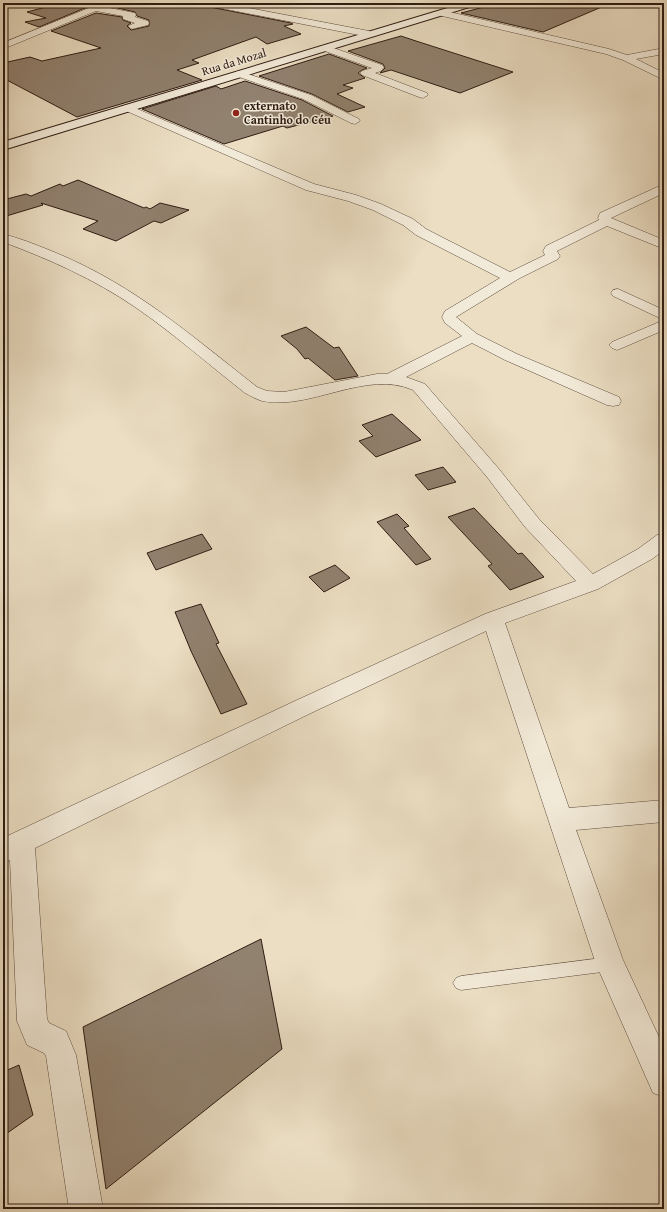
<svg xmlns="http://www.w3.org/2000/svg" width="667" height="1212" viewBox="0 0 667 1212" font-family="'Gentium Book Plus',serif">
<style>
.building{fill:#91816f;stroke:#2f1c13}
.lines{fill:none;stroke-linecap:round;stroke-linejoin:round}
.service-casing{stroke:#5e4c3f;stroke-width:1}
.minor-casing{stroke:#5e4c3f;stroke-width:1}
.secondary-casing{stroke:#2f1c13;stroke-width:2}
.service{fill:#f2ead8;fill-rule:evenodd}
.minor{fill:#f2ead8;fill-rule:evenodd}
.secondary{fill:#f2ead8;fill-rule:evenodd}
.poi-dot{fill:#8f2418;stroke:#f2ead8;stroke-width:1.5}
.labels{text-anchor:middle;stroke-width:3;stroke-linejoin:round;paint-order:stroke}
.far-street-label{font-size:12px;fill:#2f1c13;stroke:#f2ead8}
.far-poi-label{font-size:12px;font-weight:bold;fill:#2f1c13;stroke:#f2ead8;text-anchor:start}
</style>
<rect width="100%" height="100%" fill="#ebdec3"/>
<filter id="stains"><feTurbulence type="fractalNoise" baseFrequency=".005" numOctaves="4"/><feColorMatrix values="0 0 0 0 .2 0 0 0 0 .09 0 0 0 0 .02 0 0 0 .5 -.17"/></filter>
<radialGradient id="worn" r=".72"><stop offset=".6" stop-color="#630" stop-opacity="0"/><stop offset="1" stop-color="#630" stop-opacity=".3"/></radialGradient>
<path class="building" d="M61,3h36l-58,24 -14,-5 21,-4 -19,-6z
M113,3h83l14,4 81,16 2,1 -9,2 17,8 -34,10 -11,-7 -64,23 7,3 -22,7 25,10 -125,37 -74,-39v-15l27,-6 12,4 59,-13 -50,-17 45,-18 26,4 1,3 8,3 -4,3 4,4 18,-4v-6l-12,-4 -2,-4 -26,-6z
M499,3h112l-68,29 -82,-19z
M401,36l15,5 97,31 -53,21 -69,-23 -11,3 5,-5 -2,-4 -35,-13z
M329,54l38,14 -5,2 -4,3 7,5 -22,7 10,3 -16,6 28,13 -17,5 -36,-18 -53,-18z
M245,81l57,19 31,16 -46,12 -4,-2 -59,18 -82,-35 74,-23 5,3z
M78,180l66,28 2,-1 4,2 10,-6 29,7 -28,13 -7,-2 -38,20 -33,-12 15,-8 -57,-18 2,2 -40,12v-17l23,-6 5,2 29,-12 3,2z
M306,327l28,21 5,-1 19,29 -23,4 -27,-22 -3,1 -8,-10 -16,-13z
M392,414l29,26 -45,17 -17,-16 14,-5 -11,-11z
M443,467l13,15 -28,8 -13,-15z
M474,508l44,46 4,-1 22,24 -34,13 -22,-24 4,-2 -44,-47z
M397,514l12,12 -5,2 27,31 -15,6 -39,-43z
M202,534l10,15 -56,21 -9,-17z
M335,565l15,13 -26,14 -15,-15z
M201,604l18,39 -3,1 31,60 -26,10 -30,-63 -16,-39z
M261,939l21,110 -176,140 -23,-162z
M19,1065l14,50 -30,21v-64z"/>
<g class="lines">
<defs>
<path id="service" d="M610,957l5,2 2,5 -2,5 -5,2 -149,19 -5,-2 -3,-5 3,-5 5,-2z"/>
<path id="minor" d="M101,3h11l-7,4 30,6 1,2 -1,2 13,4 1,2 -1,2 -16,4 -4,-3 7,-3 -12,-4v-3l-27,-5 -93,38v-6z
M206,3h17l146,28 5,3 -5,3 -159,-31z
M441,10l168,39 18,6 37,-7v6l-28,5 28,14v7l-41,-20 -17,-6 -168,-39 -1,-2z
M325,45l57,20 2,2 -3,4 -6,2 52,20 1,2 -5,3 -4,-1 -57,-22 -2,-2 2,-2 10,-3 -50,-18 -2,-2z
M239,71l72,24 48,24 1,2 -5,3 -4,-1 -48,-24 -67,-23 -2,-2 2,-2z
M128,105l186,79 42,11 25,9 32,15 13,10 84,43 35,-17 -2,-4 3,-5 53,-26 -1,-2 2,-5 64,-29v9l-53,25 53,22v9l-57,-23 -50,25 3,5 -2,3 -38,19 -64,39 21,17 40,20 102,43 2,4 -2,4 -6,1 -6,-1 -102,-45 -33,-17 -66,34 19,7 74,85 40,50 54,55 45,-25 19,-14 7,-2v17l-12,9 -54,30 -93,34 64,185 95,-8v22l-88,8 47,130 41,88v49l-11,-4 -57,-129 -110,-333 -175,82 -276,135 12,171 2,4 17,8 10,24 27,154h-34l-23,-153 -2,-3 -17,-8 -10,-24 -7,-161 -7,3v-25l292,-137 190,-87 91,-33 -51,-54 -38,-50 -74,-87c-47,-21 -103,21 -151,11 -6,-2 -11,-5 -17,-8 -37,-29 -72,-60 -110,-86 -41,-28 -86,-48 -132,-65v-8c16,4 31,10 46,16 83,33 139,83 208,137l10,4 17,1 93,-18h10l75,-38 -17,-13 -3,-6 3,-6 55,-33 -84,-43 -13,-10 -30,-15 -25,-9 -42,-11 -182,-80 -1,-2 1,-2z
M618,289l46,21v20l-42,18 -5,2 -5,-2 -3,-3 3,-3 52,-22 -51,-24 -2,-3 2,-3z"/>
<path id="secondary" d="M464,3h13l-1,2 -473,145v-8z"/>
</defs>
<use href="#service" class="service-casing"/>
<use href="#minor" class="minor-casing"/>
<use href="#secondary" class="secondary-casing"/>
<use href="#service" class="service"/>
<use href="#minor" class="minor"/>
<use href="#secondary" class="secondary"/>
</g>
<circle class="poi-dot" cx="236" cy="113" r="4"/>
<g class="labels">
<g class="far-street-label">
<text transform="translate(234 62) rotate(-17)" y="4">Rua da Mozal</text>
</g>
<g class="far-poi-label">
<text x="244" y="110">externato<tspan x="244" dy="14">Cantinho do Céu</tspan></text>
</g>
</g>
<rect width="667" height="1212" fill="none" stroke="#ebdec3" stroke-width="16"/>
<rect x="4" y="4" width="659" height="1204" fill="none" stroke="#2f1c13" stroke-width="2"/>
<rect x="8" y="8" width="651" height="1196" fill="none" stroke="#2f1c13"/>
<rect width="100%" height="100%" filter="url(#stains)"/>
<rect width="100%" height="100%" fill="url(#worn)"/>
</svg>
